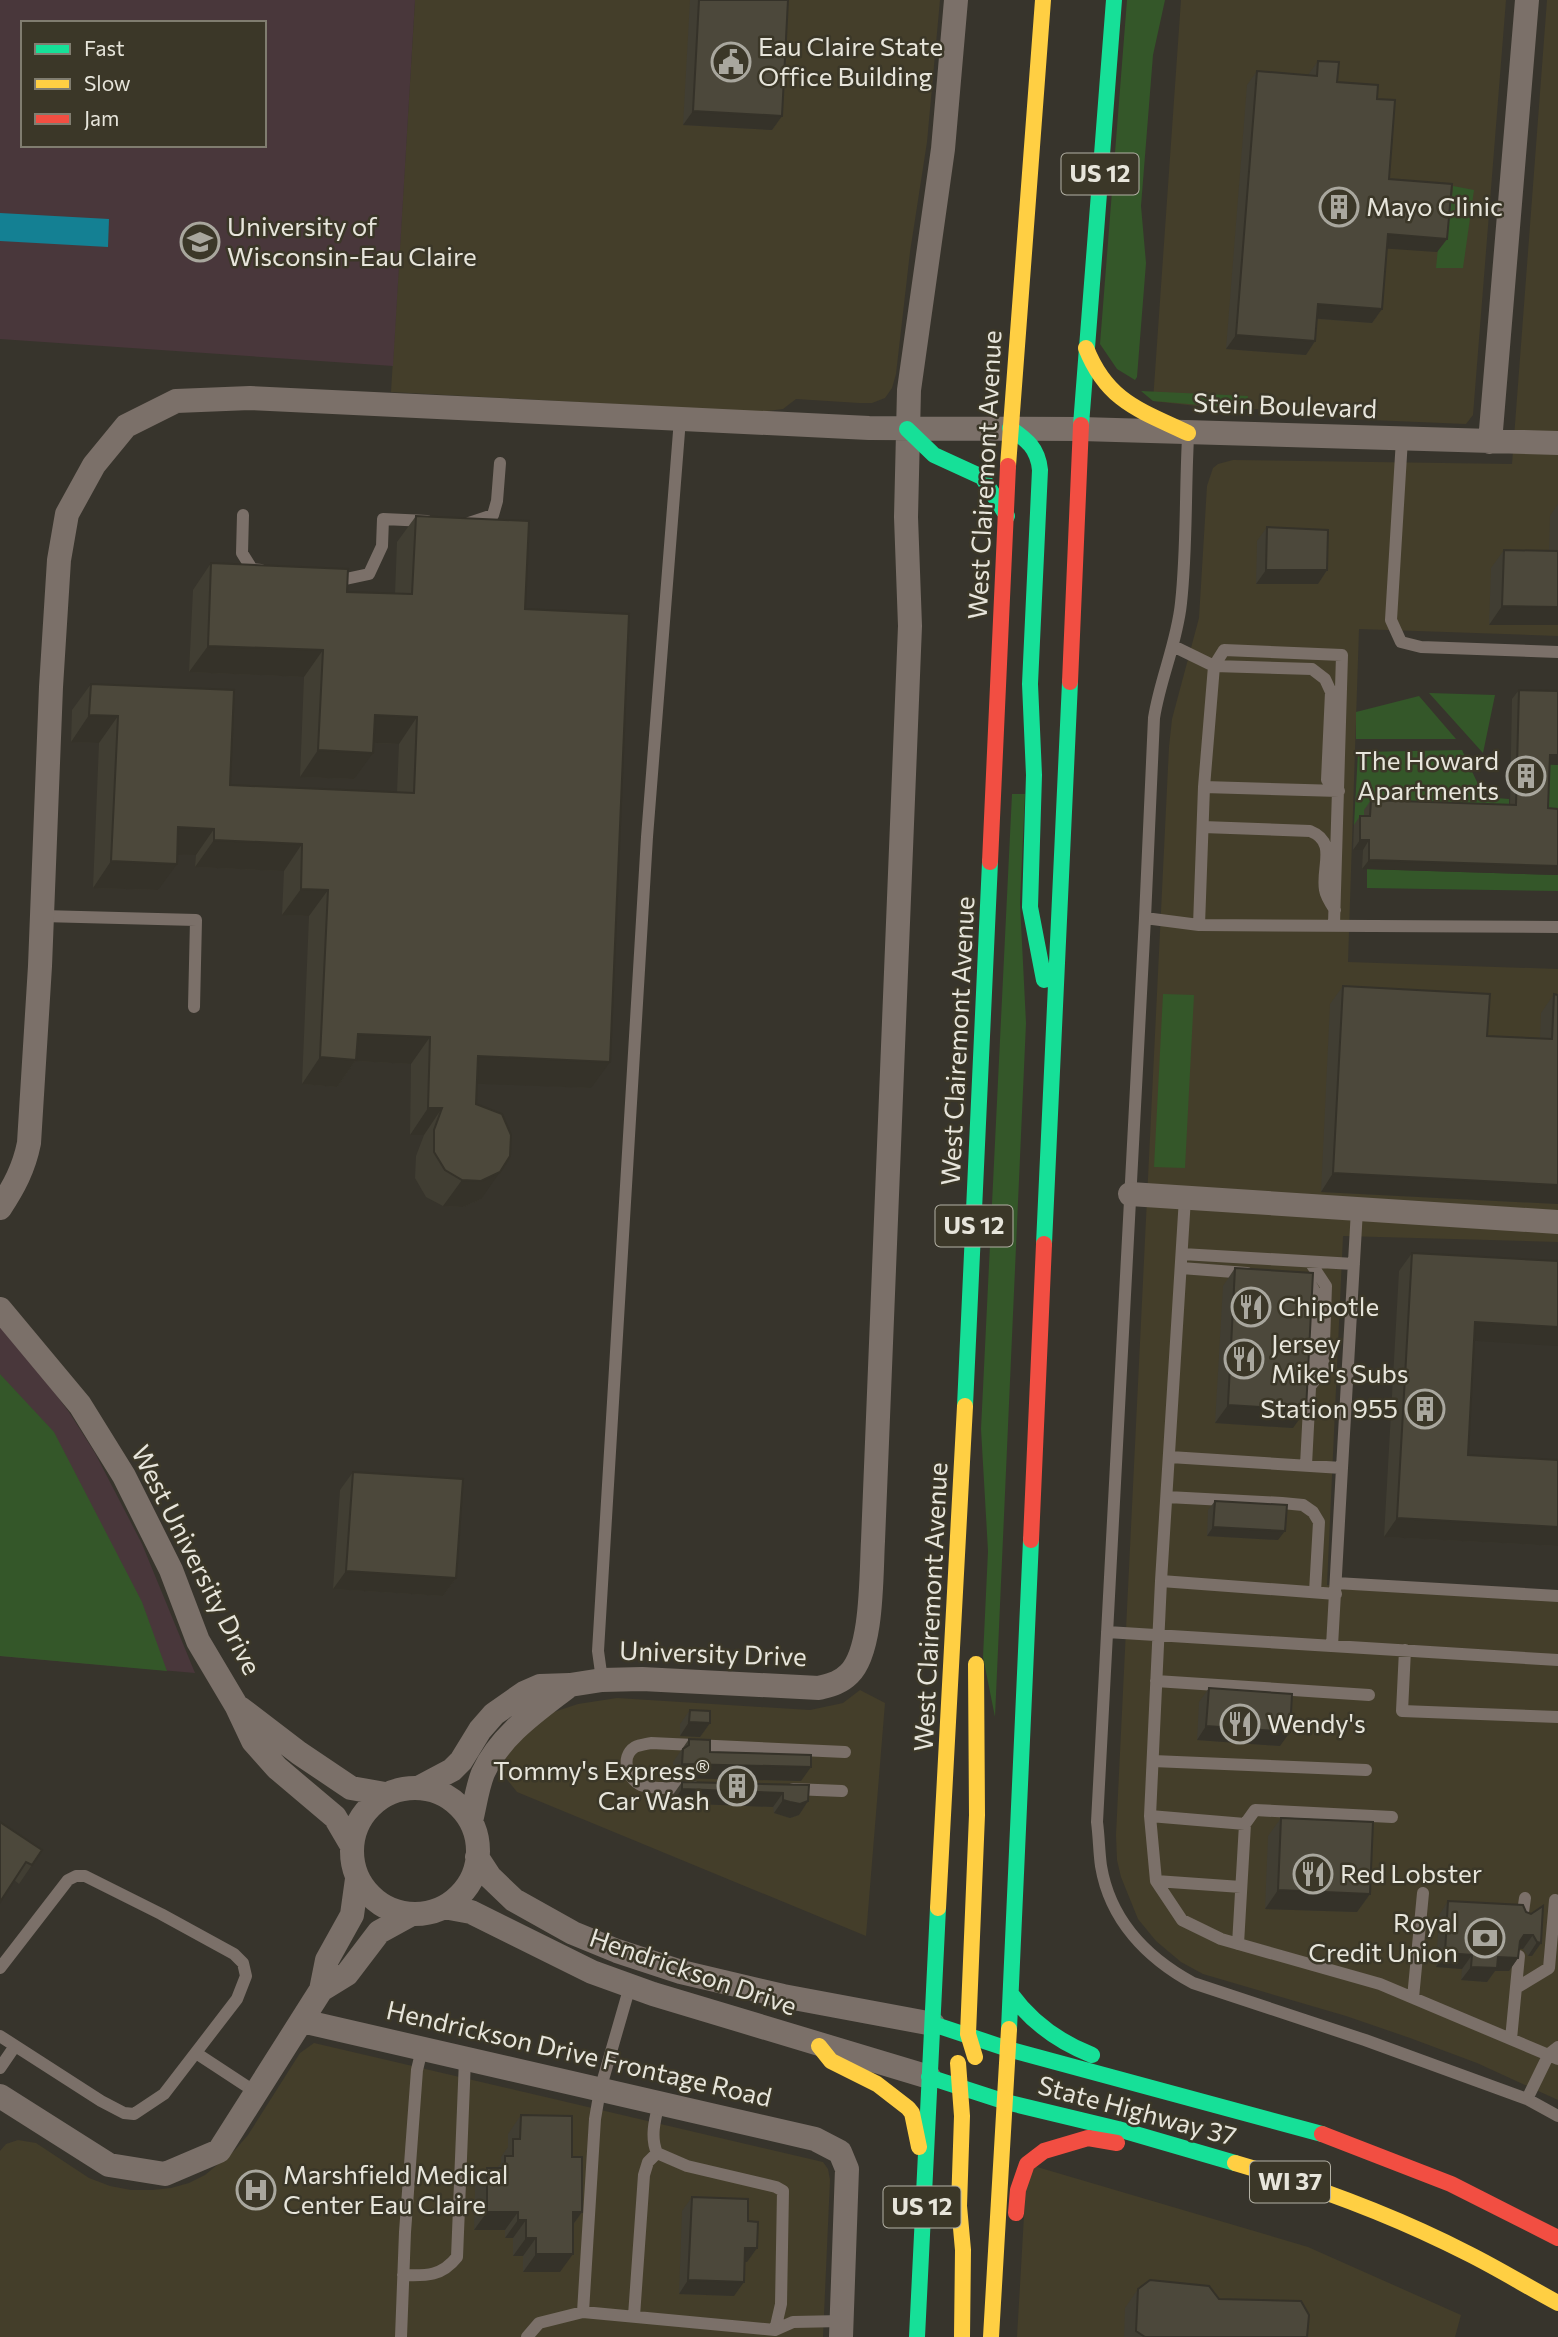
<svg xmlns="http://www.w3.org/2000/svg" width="1558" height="2337" viewBox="0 0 1558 2337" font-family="Commissioner,sans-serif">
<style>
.built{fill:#443e2a}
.education{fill:#49373b;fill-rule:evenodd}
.green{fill:#345729}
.water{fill:#148093}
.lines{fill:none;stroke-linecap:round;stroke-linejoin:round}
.lane{stroke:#7b7069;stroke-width:12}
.street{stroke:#7b7069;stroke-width:24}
.fast{stroke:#16e098;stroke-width:16}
.slow{stroke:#ffcf43;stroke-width:16}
.jam{stroke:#f24e42;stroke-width:16}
.wall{fill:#413e33}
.shaded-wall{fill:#353229}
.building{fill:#4c483b;stroke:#353229;stroke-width:2}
.labels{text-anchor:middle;stroke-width:5;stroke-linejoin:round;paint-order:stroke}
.shield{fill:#3b3728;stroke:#b3b1a5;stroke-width:2}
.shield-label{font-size:24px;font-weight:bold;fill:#e7e5db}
.poi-label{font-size:26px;fill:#e7e5db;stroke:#3b3728;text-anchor:start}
.street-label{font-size:26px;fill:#e7e5db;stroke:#3b3728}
</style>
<rect width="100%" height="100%" fill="#37342c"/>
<path class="built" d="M415,0h525l-13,142 -17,110 -14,122 -4,14 -7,10 -13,5h-13l-63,-4 -13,10 -23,3 -369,-20z
M1181,0h325l-33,415 -7,9 -119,-5 -66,-9 -76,-3 -52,-6z
M1547,0h11v636l-199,-7 -11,333 210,7v273l-215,-6 -16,349 231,14v501l-81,-37 -67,-25 -64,-22 -143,-42 -22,-12 -25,-21 -18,-22 -17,-42 -4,-17 -1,-25 53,-1088 3,-28 27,-101 8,-132 6,-18 5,-4 15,-4 279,4z
M860,1690l25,13 -19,233 -349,-144 -20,-25 14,-23 34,-29 33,-11 39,-6 193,12 33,-7z
M314,2043l509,119 5,7 2,11 -7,157h-823v-186l6,-7 12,-4 18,3 53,35 21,8 21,4h21l19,-2 18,-5 16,-8 30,-25 13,-15 52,-82z
M1027,2164l281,83 153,68 -6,22h-438z"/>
<path class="education" d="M0,0h415l-22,366 -393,-27zM23,23h241v122h-241z
M0,1324l29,35 40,53 26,41 47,91 53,129 -195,-17z"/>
<path class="green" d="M1127,0h38l-12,55 -12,151 5,57 -9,114 -2,3 -18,-11 -17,-25z
M1453,186l21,4 -11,78h-27l4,-40 8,-1 -2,-30 6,1z
M1141,391l107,5 -1,13 -94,-8z
M1429,693l66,2 -12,58z
M1419,696l37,43h-100v-27z
M1462,750l22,47 25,2v15l-155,11 4,-73z
M1543,764l15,1v53h-16z
M1012,794h13l-5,109 6,120 -31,694 -12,-60 5,-106 -7,-122z
M1367,869l191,6v16l-191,-3z
M1163,994l31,1 -9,173 -31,-1z
M0,1374l54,58 88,170 25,69 -167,-15z"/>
<path class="water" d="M0,213l109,6 -1,28 -108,-6z"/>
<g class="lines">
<path class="lane" d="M1188,438c-3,55 -1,111 -7,165 -4,40 -21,76 -27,115l-9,200 -48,904c2,15 2,30 4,44 9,54 46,92 92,117l172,57 162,59 31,17
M1402,439l-11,181 10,22 20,5 137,5
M243,515l-1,38 10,16 9,1
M469,523l24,-8 4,-14 3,-38
M332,579l9,1 28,-6 13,-28 1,-27 44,2
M1173,646l41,20 -10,121 -5,138
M1204,787l135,4
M1203,827l107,4c28,11 11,36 15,59 1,7 6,14 10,20
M42,916l154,4 -2,87
M1145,918l54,7 359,2
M1334,924l8,-269 -118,-5 -10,16 98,3 13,10 6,13 -4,88 12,11
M1185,1198l-24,383 -11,235 6,65 26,39 39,19 159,45 178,75
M1182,1254l172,10
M1310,1262l16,24 -3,84 -12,15
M1181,1268l66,5
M1303,1280h5l7,12 -9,173
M1170,1457l172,11 -10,178
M1342,1468l15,-258
M1167,1497l115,6 21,2 10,7 6,10 -4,70
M1161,1581l175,13
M1336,1583l222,13
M1107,1632l451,28
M1405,1650l-3,61 156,6
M602,1680l-4,-29 49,-814 33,-418
M1156,1681l213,14
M1153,1761l213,9
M694,1787c-15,0 -35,3 -50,-1 -16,-4 -25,-29 -9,-39 4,-2 12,-3 16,-4l194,9
M793,1789l49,2
M1150,1816l95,8 10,-14 137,7
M1156,1881l85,6
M1522,1919l3,-21
M1238,1944l7,-120
M0,1968l68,-88 8,-4h9l76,38 73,40 9,9 3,13 -9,23 -73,95 -30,20 -10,-1 -23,-12 -101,-65
M1516,1988l33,-20 6,-68
M1413,1998l10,-105
M1511,2039l8,-83
M196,2053l61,40
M0,2068l15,-22
M1527,2099l22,-45 9,-7
M659,2103c-4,16 -9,34 -2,50l30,13 89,21 7,4 -2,113 -6,26
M403,2275c24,1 39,1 54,-18l8,-198
M583,2312l12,-193 5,-29 30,-104
M634,2316l10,-141 4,-13 9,-9
M401,2337l4,-105 12,-162 5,-21
M527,2337l12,-14 44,-11 192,18 18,-8 49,-1"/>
<path class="street" d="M1490,442l37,-442
M1130,1194l428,28
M0,1208c14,-21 24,-40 29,-65l11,-177 11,-279 8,-127 8,-46 27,-49 32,-39 50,-25 74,-3 619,30 212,1 477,14
M0,1309l80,96 44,71 47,94 27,71 38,64 17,36 24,27 58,49 17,29
M240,1708l59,45 52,35 34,6
M420,1787l32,-17 9,-9 19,-31 14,-16 30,-21 16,-7 30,-1 32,-5 40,-1 177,9c11,-3 21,-5 30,-14 24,-23 22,-99 24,-133l37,-915 -4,-109 3,-127 34,-241 13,-149
M352 1851a63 63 0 1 1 126 0a63 63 0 1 1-126 0Z
M471,1821c4,-16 6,-33 12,-48 18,-39 55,-63 87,-88
M477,1857l13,20 24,23 59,33 44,18 64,21 102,24 150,28
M444,1907l27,5 121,60 61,22 276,83
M321,1990l26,-16 32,-42 31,-17
M302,2021l513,118 25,13 7,17 -6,168
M0,2096l109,69 56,9 54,-23 102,-161 6,-30 25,-45 5,-36"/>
<path class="fast" d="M1081,425l33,-425
M1010,428c17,12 28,20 30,42l-10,214 4,91 -4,132 14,73
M907,429l27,26 48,22 25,39
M1044,1244l26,-562
M965,1406l25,-544
M1011,1994c21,29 48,48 81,61
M933,2024l75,25 314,85
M1009,2029l22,-489
M929,2077l77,25 112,27 117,34
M917,2337l21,-429"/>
<path class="slow" d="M1086,348c21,53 53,62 102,85
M1008,466l35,-466
M938,1908l27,-502
M819,2046l12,15 46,23 31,24 4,5 7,34
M975,2057l-7,-23 9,-219 -1,-151
M958,2063l4,53 -3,90 4,44 -1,87
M1235,2163c79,23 160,53 234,91 30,15 59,33 89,49
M991,2337l18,-308"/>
<path class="jam" d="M1070,682l11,-257
M990,862l18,-396
M1031,1540l13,-296
M1322,2134l129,50 107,54
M1016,2213l2,-23 9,-26 17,-13 44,-13 29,5"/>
</g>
<path class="wall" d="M690,0h98l-6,116 -10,14 -89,-5z
M1318,61l19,21 40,17 12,80 58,60 -10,13 -50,-4 -5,61 -10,14 -55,-4 -2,22 -9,14 -80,-6 21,-264 10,-14 51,4z
M1558,504v121h-69l2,-57 13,-18 45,1 1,-35z
M416,516l109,93 66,479 -114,-5 -1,21 5,95 -18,8 -20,-1 -17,-9 -11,-19 1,-22 8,-21h-14l1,-71 -56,-3 -18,26 -35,-3 7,-168 -27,-1 2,-44 -89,-4 1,-12 -19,-1 -19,36 -65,-2 6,-145 -28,-1 1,-32 19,-26 139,101 167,7 2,-48 -26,-1 -19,36 -54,-2 4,-100 -115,-5 4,-82 18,-27 136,29 48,2 2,-52z
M1267,527l60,43 -9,14h-62l1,-43z
M1519,690l30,75 -1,43 -186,61 1,-19h-10l1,-25 6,-9h4v-6l7,-10 139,5 2,-106z
M1343,986l144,50 53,2 1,-25 13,-19 4,210 -237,-12 9,-188z
M1412,1253l62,88 -6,114 90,5v86l-174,-9 15,-266z
M1235,1268l58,160 -78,-5 8,-137z
M353,1472l103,106 -13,18 -110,-7 7,-99z
M1215,1501l63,39 -71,-4 1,-26z
M1209,1688l71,58 -83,-6 2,-38z
M690,1710l20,13 -10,14 -20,-1v-12z
M689,1739l21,13 91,29 -128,-3v-16z
M682,1782l127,3 -1,16 -9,14 -9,3 -16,-5 -1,-6 -101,-4v-7z
M1281,1818l89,76 -13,18 -92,-3 3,-73z
M0,1822l42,28 -23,34 -5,-4z
M1448,1901l75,4 18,38 -9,13h-4l-5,-7 -4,-1 -1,10 -9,13h-14l-8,11 -26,-2 1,-11 -26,-2 3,-52z
M521,2115l51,42 10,55 -9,13 -13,47h-37v-16h-10v-18h-8v-8h-31l1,-44 12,-18h10l4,-5v-6l7,-10v-13z
M692,2197l56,24 9,27 -10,14h-2l-11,34 -55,-2 3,-83z
M1138,2289l81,10 88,38h-183l1,-29z"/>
<path class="shaded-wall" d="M693,111l89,5 -10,14 -89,-5z
M1388,234l59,5 -10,13 -59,-4z
M1318,304l64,5 -10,14 -63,-5z
M1236,335l79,6 -9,14 -80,-6z
M1266,570h61l-9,14h-62z
M1502,606l56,1v18h-69z
M208,646l115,4 -19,27 -115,-5z
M89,715l29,1 -19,27 -28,-1z
M375,715l42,2 -18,27 -43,-2z
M318,750l55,3 -19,26 -54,-2z
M1550,755h8v10l-15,-1z
M178,827l36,2 -18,26 -37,-1z
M214,840l88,4 -18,27 -89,-4z
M1360,840h9l-6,10h-10z
M1369,860l189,6v9l-196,-6z
M111,861l66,3 -19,26 -65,-2z
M301,889l27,1 -19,26 -27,-1z
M358,1034l72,3 -19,27 -56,-3 -18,26 -35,-3 18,-27z
M478,1056l132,6 -19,26 -131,-5z
M428,1108h14l-18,27h-14z
M500,1172l-19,27 -18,8 -20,-1 19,-26z
M1333,1173l225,12v19l-237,-12z
M1475,1322l83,5v19l-96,-6z
M1228,1405l78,5 -13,18 -78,-5z
M1397,1518l161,9v19l-174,-9z
M1213,1527l72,4 -7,9 -71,-4z
M346,1571l110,7 -13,18 -110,-7z
M689,1722l21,1 -10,14 -20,-1z
M1206,1726l84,6 -10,14 -83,-6z
M682,1764l129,3 -10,14 -128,-3z
M682,1789l101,4 -10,14 -101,-4z
M783,1800l25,1 -9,14 -9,3 -16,-5z
M1278,1890l92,4 -13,18 -92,-3z
M1524,1935h9l-10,14 -8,-1z
M1537,1942l4,1 -9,13h-4z
M1445,1953l27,2 -10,14 -26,-2z
M1498,1957l20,1 -9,13h-14l-8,11 -26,-2 10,-13z
M487,2212h31l-13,18h-31z
M573,2212h9l-13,18z
M518,2220h8l-13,18h-8z
M526,2238h10l-13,18h-10z
M745,2248h12l-10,14h-11z
M536,2254h37l-13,18h-37z
M688,2280l56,2 -10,14 -55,-2z"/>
<path class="building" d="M699,0h89l-6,116 -89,-5z
M1318,61l21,1 -2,20 41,3 -1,14 18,1 -6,79 63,5 -5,55 -59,-5 -6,75 -64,-5 -3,37 -79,-6 21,-264 60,5z
M416,516l113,5 -4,88 104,5 -19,448 -132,-6 -2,48 26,10 9,21 -1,21 -10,16 -19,9 -19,-1 -17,-10 -11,-18v-22l8,-22h-14l2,-71 -72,-3 -2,26 -36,-3 8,-167 -27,-1 1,-45 -88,-4v-11l-36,-2 -1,37 -66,-3 7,-145 -29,-1 2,-31 143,6 -4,95 184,8 3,-76 -42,-2 -2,38 -55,-3 5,-100 -115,-4 3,-83 137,6 -1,23 65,2z
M1267,527l61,3 -1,40h-61z
M1504,550l54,1v56l-56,-1z
M1519,690l39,1v64h-8l-2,53 10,1v57l-189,-6v-20h-9v-24h10l1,-16 145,5z
M1343,986l147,8 -3,42 65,3 2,-45 4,1v190l-225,-12z
M1412,1253l146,8v66l-83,-5 -7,133 90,5v67l-161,-9z
M1235,1268l78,5 -7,137 -78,-5z
M353,1472l110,7 -7,99 -110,-7z
M1215,1501l72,4 -2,26 -72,-4z
M1209,1688l83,6 -2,38 -84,-6z
M690,1710l20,1v12l-21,-1z
M689,1739l21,1v12l101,3v12l-129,-3 1,-15 6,-4z
M682,1782l127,3 -1,16 -8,3 -10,-2 -7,-2v-7l-101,-4z
M1281,1818l92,4 -3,72 -92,-4z
M0,1822l42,28 -10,15 -6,-3 -26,40z
M1448,1901l75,4 3,7 5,2 12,-8 -2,37 -4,-1 -4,-7h-9l-4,6 -2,17 -20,-1 -1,11 -26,-1 1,-12 -27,-2z
M521,2115l51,1v41h10v55h-9v42h-37v-16h-10v-18h-8v-8h-31v-44h18v-12h8v-17h7z
M692,2197l56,2v22l10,1 -1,26h-12l-1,34 -56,-2z
M1150,2280l59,6 10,13 82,2 8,14 -2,22h-162l-9,-6 2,-42z"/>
<defs>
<symbol id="civic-ring" viewBox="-11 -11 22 22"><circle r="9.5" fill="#3b3728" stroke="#a9a79e" stroke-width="1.5"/><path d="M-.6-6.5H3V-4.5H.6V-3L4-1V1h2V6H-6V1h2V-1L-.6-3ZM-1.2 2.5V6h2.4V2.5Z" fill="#a9a79e"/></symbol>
<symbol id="building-ring" viewBox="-11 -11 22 22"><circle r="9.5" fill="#3b3728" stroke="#a9a79e" stroke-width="1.5"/><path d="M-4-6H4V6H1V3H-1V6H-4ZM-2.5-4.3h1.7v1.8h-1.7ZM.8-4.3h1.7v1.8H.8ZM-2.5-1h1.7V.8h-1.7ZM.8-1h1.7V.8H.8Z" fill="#a9a79e"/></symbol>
<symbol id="university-ring" viewBox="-11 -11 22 22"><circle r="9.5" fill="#3b3728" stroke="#a9a79e" stroke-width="1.5"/><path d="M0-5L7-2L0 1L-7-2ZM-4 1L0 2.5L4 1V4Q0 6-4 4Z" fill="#a9a79e"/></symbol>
<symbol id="restaurant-ring" viewBox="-11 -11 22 22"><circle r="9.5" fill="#3b3728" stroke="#a9a79e" stroke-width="1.5"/><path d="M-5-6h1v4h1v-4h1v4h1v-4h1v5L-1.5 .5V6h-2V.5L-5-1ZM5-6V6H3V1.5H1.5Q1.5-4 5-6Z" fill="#a9a79e"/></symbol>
<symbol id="bank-ring" viewBox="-11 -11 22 22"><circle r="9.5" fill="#3b3728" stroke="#a9a79e" stroke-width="1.5"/><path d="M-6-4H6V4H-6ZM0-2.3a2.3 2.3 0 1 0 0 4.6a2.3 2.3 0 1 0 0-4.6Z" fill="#a9a79e"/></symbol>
<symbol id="hospital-ring" viewBox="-11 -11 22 22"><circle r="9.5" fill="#3b3728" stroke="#a9a79e" stroke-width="1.5"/><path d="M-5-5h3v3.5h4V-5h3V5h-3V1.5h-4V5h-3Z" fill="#a9a79e"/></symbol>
</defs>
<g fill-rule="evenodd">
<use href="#civic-ring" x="709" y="40" width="44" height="44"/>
<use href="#building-ring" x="1317" y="185" width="44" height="44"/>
<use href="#university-ring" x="178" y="220" width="44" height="44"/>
<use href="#building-ring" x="1504" y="754" width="44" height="44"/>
<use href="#restaurant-ring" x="1229" y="1285" width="44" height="44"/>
<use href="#restaurant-ring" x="1222" y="1337" width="44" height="44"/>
<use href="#building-ring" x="1403" y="1387" width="44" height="44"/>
<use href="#restaurant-ring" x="1218" y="1702" width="44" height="44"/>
<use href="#building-ring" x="715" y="1764" width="44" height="44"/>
<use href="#restaurant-ring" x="1291" y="1852" width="44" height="44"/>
<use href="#bank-ring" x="1463" y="1916" width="44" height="44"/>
<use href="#hospital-ring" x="234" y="2168" width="44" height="44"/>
</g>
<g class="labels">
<g class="shield">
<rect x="1061.5" y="153.5" width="77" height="41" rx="5"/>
<rect x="935.5" y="1205.5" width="77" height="41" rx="5"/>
<rect x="1250" y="2161.5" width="80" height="41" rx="5"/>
<rect x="883.5" y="2186.5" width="77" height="41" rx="5"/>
</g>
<g class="shield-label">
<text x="1100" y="182">US 12</text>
<text x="974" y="1234">US 12</text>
<text x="1290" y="2190">WI 37</text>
<text x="922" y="2215">US 12</text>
</g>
<g class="poi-label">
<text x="758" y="56">Eau Claire State<tspan x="758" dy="30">Office Building</tspan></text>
<text x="1366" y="216">Mayo Clinic</text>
<text x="227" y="236">University of<tspan x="227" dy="30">Wisconsin-Eau Claire</tspan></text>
<text x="1499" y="770" text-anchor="end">The Howard<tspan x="1499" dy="30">Apartments</tspan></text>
<text x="1278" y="1316">Chipotle</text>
<text x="1271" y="1353">Jersey<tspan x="1271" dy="30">Mike's Subs</tspan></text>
<text x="1398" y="1418" text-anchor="end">Station 955</text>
<text x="1267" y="1733">Wendy's</text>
<text x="710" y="1780" text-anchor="end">Tommy's Express®<tspan x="710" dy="30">Car Wash</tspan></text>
<text x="1340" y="1883">Red Lobster</text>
<text x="1458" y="1932" text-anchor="end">Royal<tspan x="1458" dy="30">Credit Union</tspan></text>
<text x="283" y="2184">Marshfield Medical<tspan x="283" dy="30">Center Eau Claire</tspan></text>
</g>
<g class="street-label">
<text transform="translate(1285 406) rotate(2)" y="9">Stein Boulevard</text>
<text transform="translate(985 475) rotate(-87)" y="9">West Clairemont Avenue</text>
<text transform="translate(958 1041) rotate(-87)" y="9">West Clairemont Avenue</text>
<text transform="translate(196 1560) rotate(63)" y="9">West University Drive</text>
<text transform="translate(931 1607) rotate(-87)" y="9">West Clairemont Avenue</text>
<text transform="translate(713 1654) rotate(2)" y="9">University Drive</text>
<text transform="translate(693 1972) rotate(19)" y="9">Hendrickson Drive</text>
<text transform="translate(579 2054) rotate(13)" y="9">Hendrickson Drive Frontage Road</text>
<text transform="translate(1137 2111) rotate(15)" y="9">State Highway 37</text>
</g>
</g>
<rect x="21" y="21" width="245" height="126" fill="#3b3728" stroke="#807d70" stroke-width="2"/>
<rect x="35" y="44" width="35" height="10" fill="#16e098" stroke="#807d70" stroke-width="2"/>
<text x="84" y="56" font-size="21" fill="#e7e5db">Fast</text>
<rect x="35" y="79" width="35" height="10" fill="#ffcf43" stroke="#807d70" stroke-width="2"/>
<text x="84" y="91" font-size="21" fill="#e7e5db">Slow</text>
<rect x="35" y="114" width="35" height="10" fill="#f24e42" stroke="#807d70" stroke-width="2"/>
<text x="84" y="126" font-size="21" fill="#e7e5db">Jam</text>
</svg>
